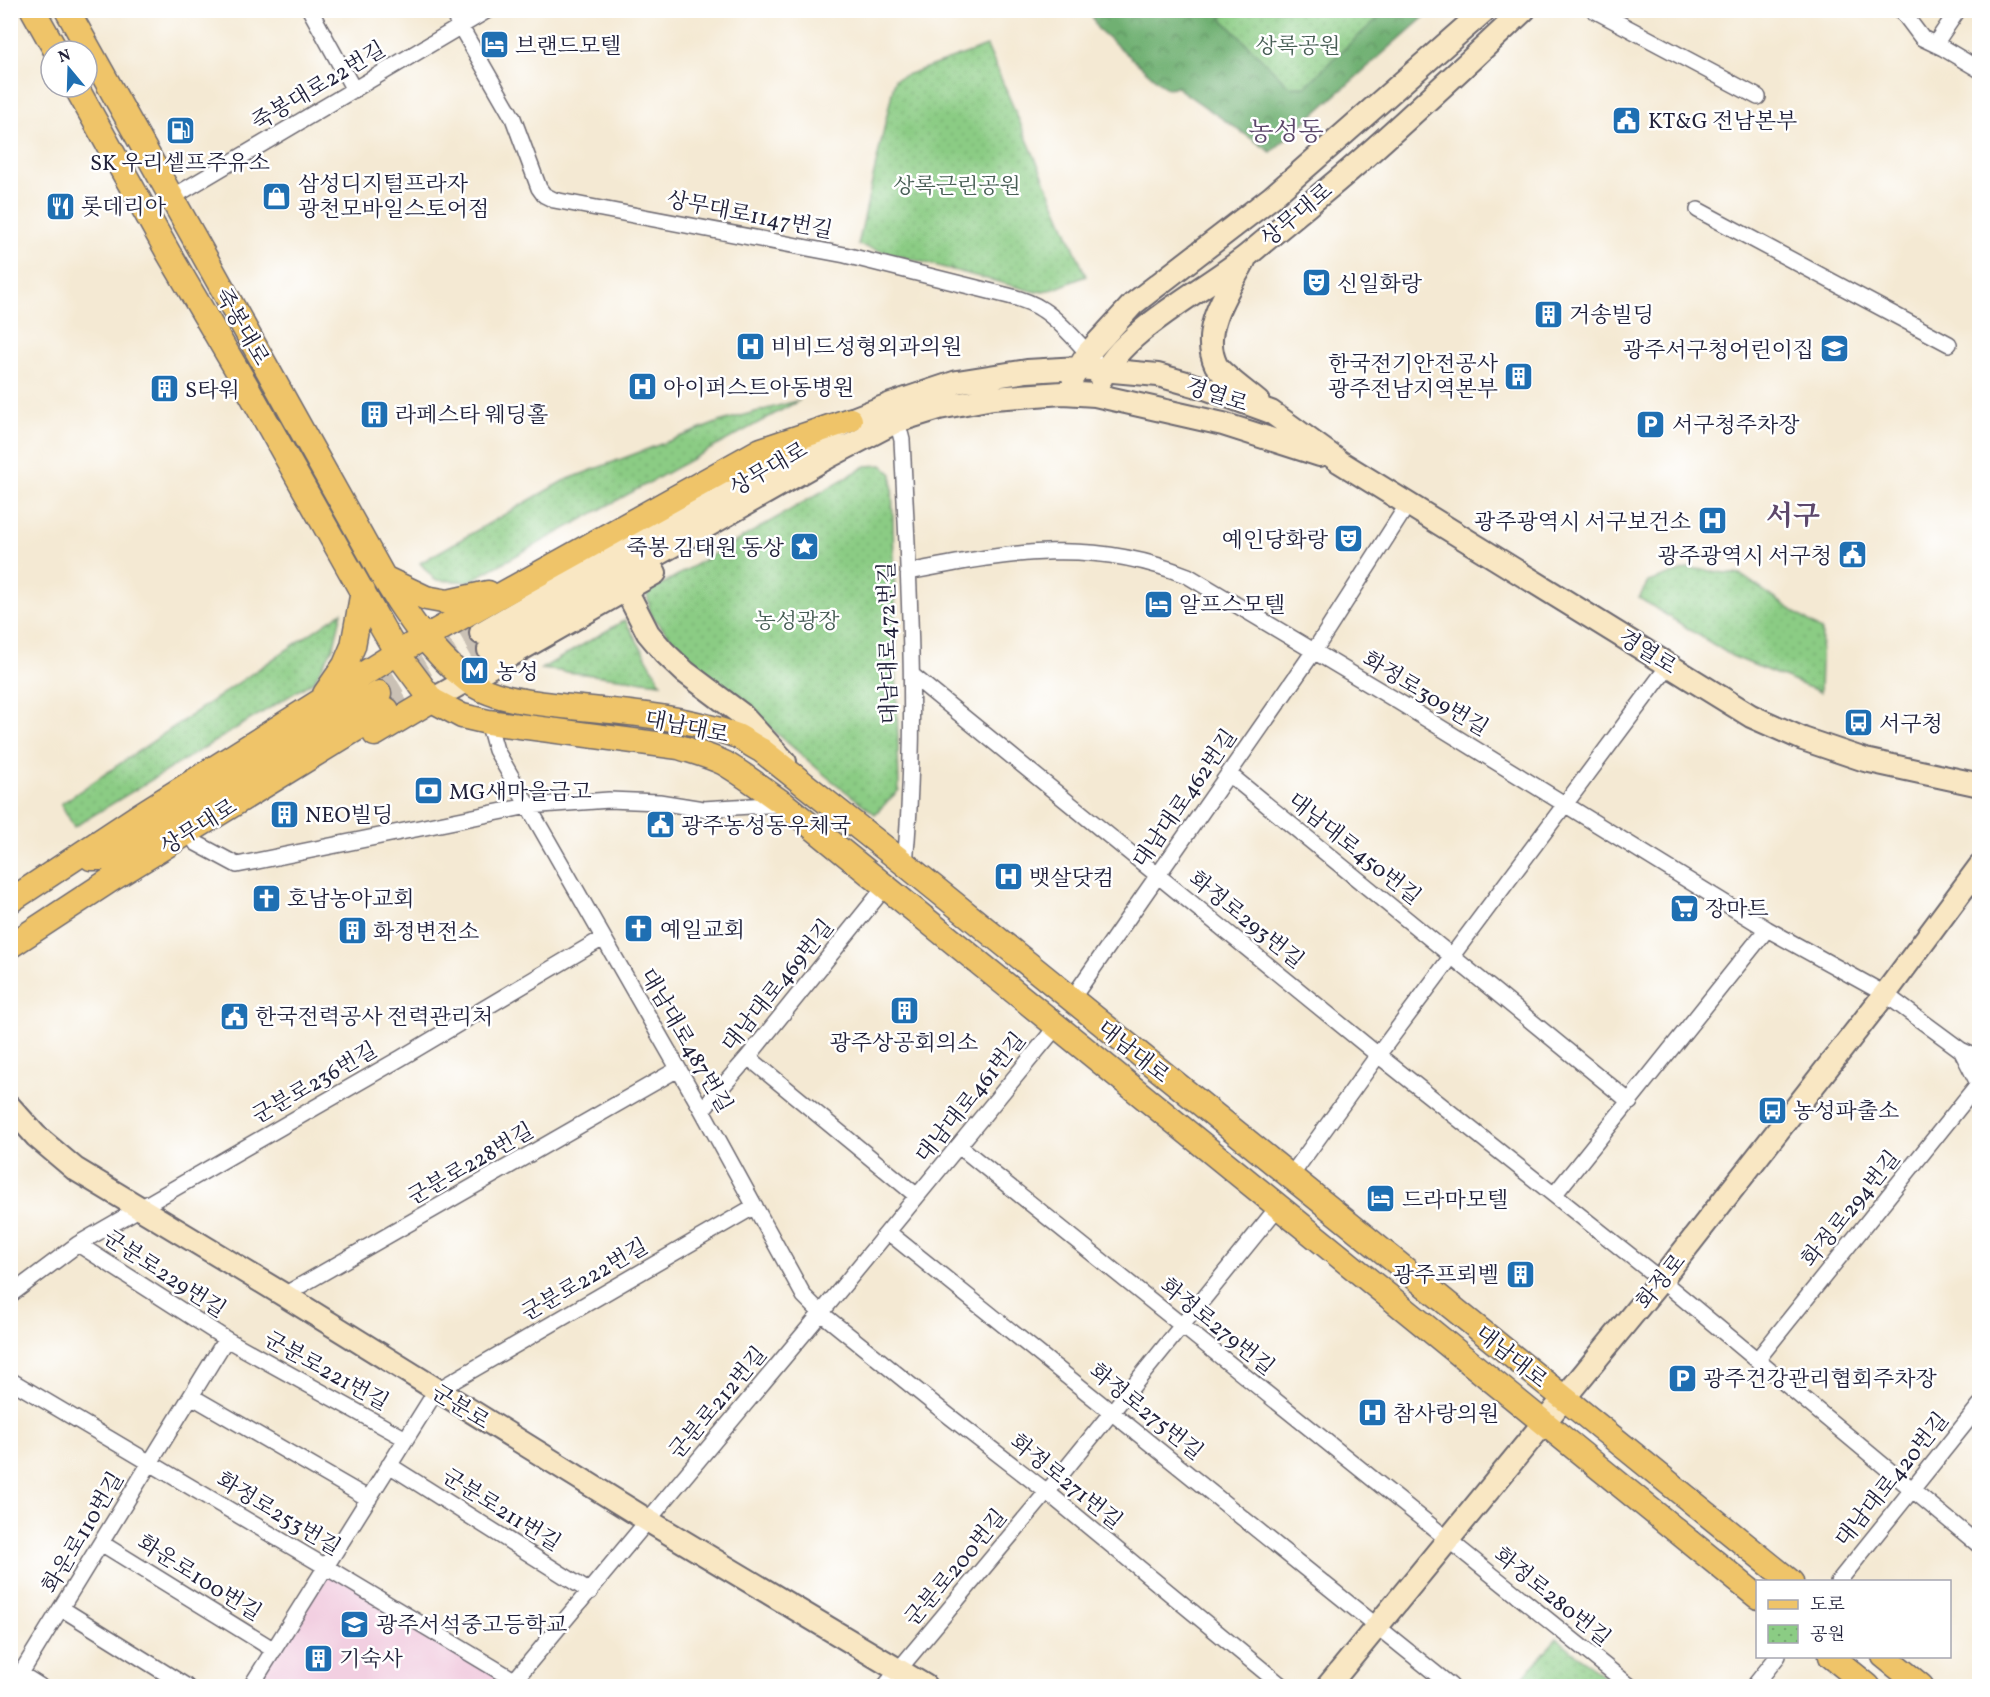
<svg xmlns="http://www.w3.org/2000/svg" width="1990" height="1697" viewBox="0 0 1990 1697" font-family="Vollkorn,'Noto Serif KR',serif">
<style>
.built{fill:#f2cfe1}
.forest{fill:url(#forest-crowns);stroke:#496956;stroke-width:1.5}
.park{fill:url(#park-dots);stroke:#567760;stroke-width:1.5}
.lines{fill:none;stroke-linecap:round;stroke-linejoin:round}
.secondary-tunnel{stroke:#cac1b5;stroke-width:22;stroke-dasharray:22 11;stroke-linecap:butt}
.street-casing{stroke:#6c6870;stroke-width:18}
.secondary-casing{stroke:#6c6870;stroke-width:26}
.primary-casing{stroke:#6c6870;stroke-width:27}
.street{stroke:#fff;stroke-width:15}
.secondary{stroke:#f9e7c3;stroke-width:22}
.primary{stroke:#efc469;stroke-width:24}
.labels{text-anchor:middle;stroke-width:5;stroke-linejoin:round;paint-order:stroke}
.poi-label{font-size:22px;fill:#22223b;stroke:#fff;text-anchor:start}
.park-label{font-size:22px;fill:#475e55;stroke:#fff}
.street-label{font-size:22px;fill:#22223b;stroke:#fff}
.quarter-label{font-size:26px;fill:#5d486b;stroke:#fff}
.district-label{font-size:28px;font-weight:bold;fill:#5d486b;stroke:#fff}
</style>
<defs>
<pattern id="forest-crowns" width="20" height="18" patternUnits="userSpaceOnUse" patternTransform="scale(1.5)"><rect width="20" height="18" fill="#70b072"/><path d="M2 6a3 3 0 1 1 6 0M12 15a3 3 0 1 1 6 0" fill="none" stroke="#5c8f5f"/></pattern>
<pattern id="park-dots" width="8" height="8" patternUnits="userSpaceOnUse" patternTransform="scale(1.5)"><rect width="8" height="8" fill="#8bcc84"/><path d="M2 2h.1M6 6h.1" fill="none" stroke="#78af73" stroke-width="1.8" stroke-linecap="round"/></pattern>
</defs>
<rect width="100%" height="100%" fill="#fff"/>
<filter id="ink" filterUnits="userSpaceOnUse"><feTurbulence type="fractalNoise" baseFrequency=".0167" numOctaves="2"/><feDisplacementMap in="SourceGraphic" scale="12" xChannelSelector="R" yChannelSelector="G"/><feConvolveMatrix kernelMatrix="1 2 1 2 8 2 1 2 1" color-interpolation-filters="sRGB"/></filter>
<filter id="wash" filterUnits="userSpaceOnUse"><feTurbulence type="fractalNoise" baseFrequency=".008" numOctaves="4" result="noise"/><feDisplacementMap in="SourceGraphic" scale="24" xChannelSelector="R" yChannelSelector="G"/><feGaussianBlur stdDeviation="1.35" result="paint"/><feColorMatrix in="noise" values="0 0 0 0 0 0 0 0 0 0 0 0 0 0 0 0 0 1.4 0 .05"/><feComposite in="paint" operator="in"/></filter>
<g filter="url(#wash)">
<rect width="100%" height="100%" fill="#f4e9d3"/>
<path class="built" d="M326,1567l198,119h-273z"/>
<path class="forest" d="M1090,11h341l-160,141 -95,-65 -10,1 -69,-60z"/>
<path class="park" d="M1230,10h156v1l-51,46 -29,29h-17l-68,-68z
M987,46l99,230 -32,13 -18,3 -178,-47 37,-166z
M800,400l-332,182 -33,-2 -15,-17 143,-82 159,-60z
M882,465l10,9 7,316 -24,24 -49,-38 -139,-120 -33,-37 -4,-7 -3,-19 219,-127z
M1689,568l52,7 81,56 -2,61 -88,-36 -93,-58 9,-16z
M342,612l-8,34 -20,35 -240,146 -13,-23z
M625,620l36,63 -120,-14z
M1557,1638l58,48h-100z"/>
</g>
<g filter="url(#ink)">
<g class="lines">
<path class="secondary-tunnel" d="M379,693l102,-60
M387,710l102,-60"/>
<defs>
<path id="street" d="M310,10l44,80
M451,10l62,108 26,70 5,7 10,5 291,55 164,41c12,3 24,7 34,14 20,13 34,33 51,49
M1594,10l164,87
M1901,10l21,28 21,10 37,22
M1935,44l23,-34
M171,198l317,-188
M1698,210l251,134
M897,421l5,19c7,142 16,283 3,424
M908,572c100,-19 181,-36 280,4l211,126 368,227 118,65 76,56 19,9
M912,675l466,380 283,225 319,266
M488,722l8,28 206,360 102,186 17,17 128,103 98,76 235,194
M1229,774l401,328
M196,843l41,22 291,-59 81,-6 50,2 44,7 81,-5
M1071,1000l243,-349 94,-147
M1961,1050l19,37
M748,1057l169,139
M702,1110l46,-53 137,-170
M959,1146l671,540
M1290,1177l88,-122 291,-390
M1554,1195l213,-266
M888,1232l563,454
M78,1244l148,95 180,100
M10,1295l68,-51 323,-186 202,-120
M284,1295l394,-226
M1757,1360l221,-276
M10,1380l316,187 198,119
M191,1396l178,103
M389,1465l201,127
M101,1543l173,107
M1838,1582l142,-177
M61,1608l125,78
M21,1674l19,12
M514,1681l307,-368 236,-287
M13,1686l213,-347
M251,1686l185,-295 319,-185
M885,1686l162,-194 231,-285
M1754,1686l24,-30"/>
<path id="secondary" d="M1244,261c-16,30 -45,69 -28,104 5,9 33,29 42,37
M1073,377l15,-24 45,-49 139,-107 213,-187
M1101,379c20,-48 107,-91 148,-125 39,-33 80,-65 118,-99 53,-47 105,-96 157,-145
M626,590l22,43 16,19 21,20 56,42 44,48
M481,633l369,-213 41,-16 66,-22 70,-11 52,-3 79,7 50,14 63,23 69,50 411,254 52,23 62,21 115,25
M489,650l341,-194 67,-35 42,-13 54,-10 70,-5 32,2 128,29 97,31
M432,700l223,-127
M10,1107l26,29 39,33 209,126 363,225 278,166
M1328,1686l333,-406 224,-286 95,-128"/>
<path id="primary" d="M33,10l23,41
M67,10l317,568c23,38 47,74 83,102 26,21 72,23 104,27 53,5 117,10 166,29 8,4 16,10 24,14l144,114 886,718
M76,87l93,167 78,133 136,242 14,24 35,47 30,16 26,6 191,25c15,5 31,9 45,16 21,12 41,28 60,41l974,793
M384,578l42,20 22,4 40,-9
M325,694l20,-29 8,-19 10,-55
M375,734l57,-34
M91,858h13l275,-165
M10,901l130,-86 257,-162 364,-203 89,-30
M10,946l102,-67 275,-169
M1831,1656l37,30
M1884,1656l37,30"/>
</defs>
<use href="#street" class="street-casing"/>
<use href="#secondary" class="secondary-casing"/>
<use href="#primary" class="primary-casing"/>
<use href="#street" class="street"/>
<use href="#secondary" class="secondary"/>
<use href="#primary" class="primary"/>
</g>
</g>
<defs>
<symbol id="hotel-square" viewBox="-11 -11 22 22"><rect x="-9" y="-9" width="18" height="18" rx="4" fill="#1f6fb2" stroke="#fff"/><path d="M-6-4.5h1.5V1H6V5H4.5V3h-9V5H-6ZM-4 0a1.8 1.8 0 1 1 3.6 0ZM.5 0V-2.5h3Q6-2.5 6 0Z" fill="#fff"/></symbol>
<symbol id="civic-square" viewBox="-11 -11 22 22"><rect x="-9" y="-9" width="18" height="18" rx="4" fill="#1f6fb2" stroke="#fff"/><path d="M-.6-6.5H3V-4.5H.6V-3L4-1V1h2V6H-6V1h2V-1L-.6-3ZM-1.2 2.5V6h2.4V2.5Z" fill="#fff"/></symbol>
<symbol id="fuel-square" viewBox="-11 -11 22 22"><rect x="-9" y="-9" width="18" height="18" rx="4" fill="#1f6fb2" stroke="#fff"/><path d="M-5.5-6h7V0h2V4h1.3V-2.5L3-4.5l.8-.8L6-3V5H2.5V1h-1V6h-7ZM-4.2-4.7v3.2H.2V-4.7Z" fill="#fff"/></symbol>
<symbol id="shop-square" viewBox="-11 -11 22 22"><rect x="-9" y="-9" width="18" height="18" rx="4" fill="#1f6fb2" stroke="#fff"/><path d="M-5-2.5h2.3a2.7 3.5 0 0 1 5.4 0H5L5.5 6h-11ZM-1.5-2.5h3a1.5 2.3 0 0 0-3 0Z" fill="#fff"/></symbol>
<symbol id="restaurant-square" viewBox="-11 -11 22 22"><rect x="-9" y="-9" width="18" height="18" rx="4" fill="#1f6fb2" stroke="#fff"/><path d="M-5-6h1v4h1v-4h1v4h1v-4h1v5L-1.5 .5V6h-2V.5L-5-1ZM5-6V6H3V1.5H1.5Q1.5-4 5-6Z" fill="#fff"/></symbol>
<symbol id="theatre-square" viewBox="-11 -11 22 22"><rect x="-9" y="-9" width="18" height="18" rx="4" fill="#1f6fb2" stroke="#fff"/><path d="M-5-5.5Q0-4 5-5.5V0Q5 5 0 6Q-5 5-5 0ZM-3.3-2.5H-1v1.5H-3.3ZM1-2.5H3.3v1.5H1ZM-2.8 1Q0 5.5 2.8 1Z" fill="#fff"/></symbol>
<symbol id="building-square" viewBox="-11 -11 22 22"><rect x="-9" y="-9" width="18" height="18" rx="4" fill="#1f6fb2" stroke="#fff"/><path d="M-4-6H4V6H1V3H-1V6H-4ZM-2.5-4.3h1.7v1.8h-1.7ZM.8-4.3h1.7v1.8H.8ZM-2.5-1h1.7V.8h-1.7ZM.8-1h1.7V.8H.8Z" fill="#fff"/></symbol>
<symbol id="hospital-square" viewBox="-11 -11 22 22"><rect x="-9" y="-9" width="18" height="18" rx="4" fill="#1f6fb2" stroke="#fff"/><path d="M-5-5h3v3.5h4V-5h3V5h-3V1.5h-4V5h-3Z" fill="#fff"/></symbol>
<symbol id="school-square" viewBox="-11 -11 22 22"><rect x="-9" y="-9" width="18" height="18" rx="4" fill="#1f6fb2" stroke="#fff"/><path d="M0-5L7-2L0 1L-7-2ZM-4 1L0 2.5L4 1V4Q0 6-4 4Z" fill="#fff"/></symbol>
<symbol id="parking-square" viewBox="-11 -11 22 22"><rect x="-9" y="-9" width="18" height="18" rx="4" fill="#1f6fb2" stroke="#fff"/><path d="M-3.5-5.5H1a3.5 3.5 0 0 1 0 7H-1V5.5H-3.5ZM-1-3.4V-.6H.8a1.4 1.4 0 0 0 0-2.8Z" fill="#fff"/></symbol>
<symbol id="sight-square" viewBox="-11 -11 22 22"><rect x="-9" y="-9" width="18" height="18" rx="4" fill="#1f6fb2" stroke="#fff"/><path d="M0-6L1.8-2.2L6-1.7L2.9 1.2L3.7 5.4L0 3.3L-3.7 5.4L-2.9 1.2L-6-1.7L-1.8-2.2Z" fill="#fff"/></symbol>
<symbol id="metro-square" viewBox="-11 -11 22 22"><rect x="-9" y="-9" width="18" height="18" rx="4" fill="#1f6fb2" stroke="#fff"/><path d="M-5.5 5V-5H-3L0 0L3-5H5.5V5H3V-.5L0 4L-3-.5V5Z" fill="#fff"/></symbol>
<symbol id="bus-square" viewBox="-11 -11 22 22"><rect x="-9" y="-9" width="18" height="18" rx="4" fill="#1f6fb2" stroke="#fff"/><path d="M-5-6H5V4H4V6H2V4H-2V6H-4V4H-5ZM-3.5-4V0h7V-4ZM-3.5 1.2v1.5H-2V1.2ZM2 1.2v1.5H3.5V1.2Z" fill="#fff"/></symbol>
<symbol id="bank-square" viewBox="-11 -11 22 22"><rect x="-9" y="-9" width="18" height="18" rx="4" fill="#1f6fb2" stroke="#fff"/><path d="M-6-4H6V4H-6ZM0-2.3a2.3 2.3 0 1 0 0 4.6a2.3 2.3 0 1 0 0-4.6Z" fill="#fff"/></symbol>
<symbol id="church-square" viewBox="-11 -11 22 22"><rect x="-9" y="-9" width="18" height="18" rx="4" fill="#1f6fb2" stroke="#fff"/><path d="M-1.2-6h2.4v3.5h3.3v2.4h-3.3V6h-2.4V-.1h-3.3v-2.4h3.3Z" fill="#fff"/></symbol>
<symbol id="supermarket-square" viewBox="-11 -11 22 22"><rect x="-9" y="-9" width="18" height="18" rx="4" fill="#1f6fb2" stroke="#fff"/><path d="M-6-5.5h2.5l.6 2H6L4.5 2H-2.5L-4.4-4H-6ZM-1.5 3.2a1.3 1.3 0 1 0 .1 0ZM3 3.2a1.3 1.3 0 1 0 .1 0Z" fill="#fff"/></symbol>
</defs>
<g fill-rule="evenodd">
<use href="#hotel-square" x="478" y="28" width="33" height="33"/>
<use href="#civic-square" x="1610" y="104" width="33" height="33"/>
<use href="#fuel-square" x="164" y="114" width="33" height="33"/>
<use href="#shop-square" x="260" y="180" width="33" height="33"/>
<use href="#restaurant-square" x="44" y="190" width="33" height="33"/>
<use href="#theatre-square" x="1300" y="266" width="33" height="33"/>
<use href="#building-square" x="1532" y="298" width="33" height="33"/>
<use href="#hospital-square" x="734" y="330" width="33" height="33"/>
<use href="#school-square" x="1818" y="332" width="33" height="33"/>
<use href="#building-square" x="1502" y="360" width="33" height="33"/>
<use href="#hospital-square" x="626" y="370" width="33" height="33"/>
<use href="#building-square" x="148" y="372" width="33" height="33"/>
<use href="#building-square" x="358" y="398" width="33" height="33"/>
<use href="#parking-square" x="1634" y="408" width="33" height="33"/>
<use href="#hospital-square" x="1696" y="504" width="33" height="33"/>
<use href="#theatre-square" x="1332" y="522" width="33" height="33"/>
<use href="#sight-square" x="788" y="530" width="33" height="33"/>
<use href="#civic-square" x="1836" y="538" width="33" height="33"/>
<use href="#hotel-square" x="1142" y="588" width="33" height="33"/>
<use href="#metro-square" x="458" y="654" width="33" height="33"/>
<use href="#bus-square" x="1842" y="706" width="33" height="33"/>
<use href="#bank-square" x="412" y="774" width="33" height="33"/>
<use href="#building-square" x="268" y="798" width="33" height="33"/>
<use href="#civic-square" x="644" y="808" width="33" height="33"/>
<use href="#hospital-square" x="992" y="860" width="33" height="33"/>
<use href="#church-square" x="250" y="882" width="33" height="33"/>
<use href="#supermarket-square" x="1668" y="892" width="33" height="33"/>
<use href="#church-square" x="622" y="912" width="33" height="33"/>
<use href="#building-square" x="336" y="914" width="33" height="33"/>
<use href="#building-square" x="888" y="994" width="33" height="33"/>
<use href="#civic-square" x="218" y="1000" width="33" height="33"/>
<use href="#bus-square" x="1756" y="1094" width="33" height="33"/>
<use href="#hotel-square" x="1364" y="1182" width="33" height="33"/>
<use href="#building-square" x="1504" y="1258" width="33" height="33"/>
<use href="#parking-square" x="1666" y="1362" width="33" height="33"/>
<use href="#hospital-square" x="1356" y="1396" width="33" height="33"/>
<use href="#school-square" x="338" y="1608" width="33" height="33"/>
<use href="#building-square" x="302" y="1642" width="33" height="33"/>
</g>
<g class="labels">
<g class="poi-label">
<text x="515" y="53">브랜드모텔</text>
<text x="1648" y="128">KT&amp;G 전남본부</text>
<text x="180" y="170" text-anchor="middle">SK 우리셑프주유소</text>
<text x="298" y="191">삼성디지털프라자<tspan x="298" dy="25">광천모바일스토어점</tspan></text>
<text x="81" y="214">롯데리아</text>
<text x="1337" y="291">신일화랑</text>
<text x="1569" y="322">거송빌딩</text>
<text x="771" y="354">비비드성형외과의원</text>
<text x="1814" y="357" text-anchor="end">광주서구청어린이집</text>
<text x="1498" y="371" text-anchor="end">한국전기안전공사<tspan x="1498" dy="25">광주전남지역본부</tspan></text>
<text x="663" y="395">아이퍼스트아동병원</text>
<text x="185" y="397">S타워</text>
<text x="395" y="422">라페스타 웨딩홀</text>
<text x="1672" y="432">서구청주차장</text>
<text x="1691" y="529" text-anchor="end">광주광역시 서구보건소</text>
<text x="1328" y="547" text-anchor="end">예인당화랑</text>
<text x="784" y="555" text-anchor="end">죽봉 김태원 동상</text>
<text x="1832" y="563" text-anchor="end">광주광역시 서구청</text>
<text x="1179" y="612">알프스모텔</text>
<text x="496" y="679">농성</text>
<text x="1879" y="731">서구청</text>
<text x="449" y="799">MG새마을금고</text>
<text x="305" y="822">NEO빌딩</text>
<text x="681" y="833">광주농성동우체국</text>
<text x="1029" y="885">뱃살닷컴</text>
<text x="287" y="906">호남농아교회</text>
<text x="1705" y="916">장마트</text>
<text x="660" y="937">예일교회</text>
<text x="373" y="939">화정변전소</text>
<text x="255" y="1024">한국전력공사 전력관리처</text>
<text x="904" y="1050" text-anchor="middle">광주상공회의소</text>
<text x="1793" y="1118">농성파출소</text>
<text x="1402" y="1207">드라마모텔</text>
<text x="1499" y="1282" text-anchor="end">광주프뢰벨</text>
<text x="1703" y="1386">광주건강관리협회주차장</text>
<text x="1393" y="1421">참사랑의원</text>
<text x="376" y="1632">광주서석중고등학교</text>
<text x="339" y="1666">기숙사</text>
</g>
<g class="park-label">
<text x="1298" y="53">상록공원</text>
<text x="957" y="193">상록근린공원</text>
<text x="797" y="628">농성광장</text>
</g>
<g class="street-label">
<text transform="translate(318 85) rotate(-31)" y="8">죽봉대로22번길</text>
<text transform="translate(750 214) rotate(11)" y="8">상무대로1147번길</text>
<text transform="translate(1296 214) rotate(-40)" y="8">상무대로</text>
<text transform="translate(243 326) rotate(60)" y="8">죽봉대로</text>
<text transform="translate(1217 394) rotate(18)" y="8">경열로</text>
<text transform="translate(768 468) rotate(-30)" y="8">상무대로</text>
<text transform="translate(887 643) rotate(-91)" y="8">대남대로472번길</text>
<text transform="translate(1648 651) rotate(32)" y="8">경열로</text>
<text transform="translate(1426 693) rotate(31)" y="8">화정로309번길</text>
<text transform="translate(687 726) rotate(12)" y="8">대남대로</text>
<text transform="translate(1184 798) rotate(-55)" y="8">대남대로462번길</text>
<text transform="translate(198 826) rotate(-32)" y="8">상무대로</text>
<text transform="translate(1355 848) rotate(39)" y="8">대남대로450번길</text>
<text transform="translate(1247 919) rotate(39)" y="8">화정로293번길</text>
<text transform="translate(777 985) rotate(-51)" y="8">대남대로469번길</text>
<text transform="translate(687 1040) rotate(60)" y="8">대남대로487번길</text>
<text transform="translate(1134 1051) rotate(39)" y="8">대남대로</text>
<text transform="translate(314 1082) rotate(-30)" y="8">군분로236번길</text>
<text transform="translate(970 1097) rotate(-51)" y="8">대남대로461번길</text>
<text transform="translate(470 1163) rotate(-30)" y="8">군분로228번길</text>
<text transform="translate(1850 1208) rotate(-51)" y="8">화정로294번길</text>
<text transform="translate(165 1273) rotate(33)" y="8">군분로229번길</text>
<text transform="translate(584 1279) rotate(-30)" y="8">군분로222번길</text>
<text transform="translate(1660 1281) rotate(-51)" y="8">화정로</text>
<text transform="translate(1218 1326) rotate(39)" y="8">화정로279번길</text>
<text transform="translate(1512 1356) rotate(39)" y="8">대남대로</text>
<text transform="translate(327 1370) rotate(29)" y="8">군분로221번길</text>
<text transform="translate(717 1402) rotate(-50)" y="8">군분로212번길</text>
<text transform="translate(461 1406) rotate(32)" y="8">군분로</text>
<text transform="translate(1147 1411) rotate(39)" y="8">화정로275번길</text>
<text transform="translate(1891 1479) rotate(-51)" y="8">대남대로420번길</text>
<text transform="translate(1067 1481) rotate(39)" y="8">화정로271번길</text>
<text transform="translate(502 1509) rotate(32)" y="8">군분로211번길</text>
<text transform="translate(279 1513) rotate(31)" y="8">화정로253번길</text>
<text transform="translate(82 1532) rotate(-59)" y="8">화운로110번길</text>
<text transform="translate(955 1567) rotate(-50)" y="8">군분로200번길</text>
<text transform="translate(200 1577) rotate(32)" y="8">화운로100번길</text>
<text transform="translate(1553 1596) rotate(39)" y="8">화정로280번길</text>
</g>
<g class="quarter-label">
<text x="1286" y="140">농성동</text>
</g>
<g class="district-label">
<text x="1793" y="525">서구</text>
</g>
</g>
<rect width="1990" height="1697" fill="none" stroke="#fff" stroke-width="36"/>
<rect x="1756" y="1580" width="195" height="78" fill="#ffffff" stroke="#a7a7b1" stroke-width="1.5"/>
<rect x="1768" y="1600" width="30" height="9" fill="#efc469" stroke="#a7a7b1" stroke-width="1.5"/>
<text x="1810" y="1610" font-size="18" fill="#22223b">도로</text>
<rect x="1768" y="1625" width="30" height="18" fill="url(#park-dots)" stroke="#a7a7b1" stroke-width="1.5"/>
<text x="1810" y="1640" font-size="18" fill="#22223b">공원</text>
<g transform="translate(69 69) rotate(341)"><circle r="28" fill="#ffffff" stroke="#a7a7b1" stroke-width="1.5"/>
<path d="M0-4.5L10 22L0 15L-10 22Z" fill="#1f6fb2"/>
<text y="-9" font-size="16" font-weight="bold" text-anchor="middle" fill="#22223b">N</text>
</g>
</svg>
